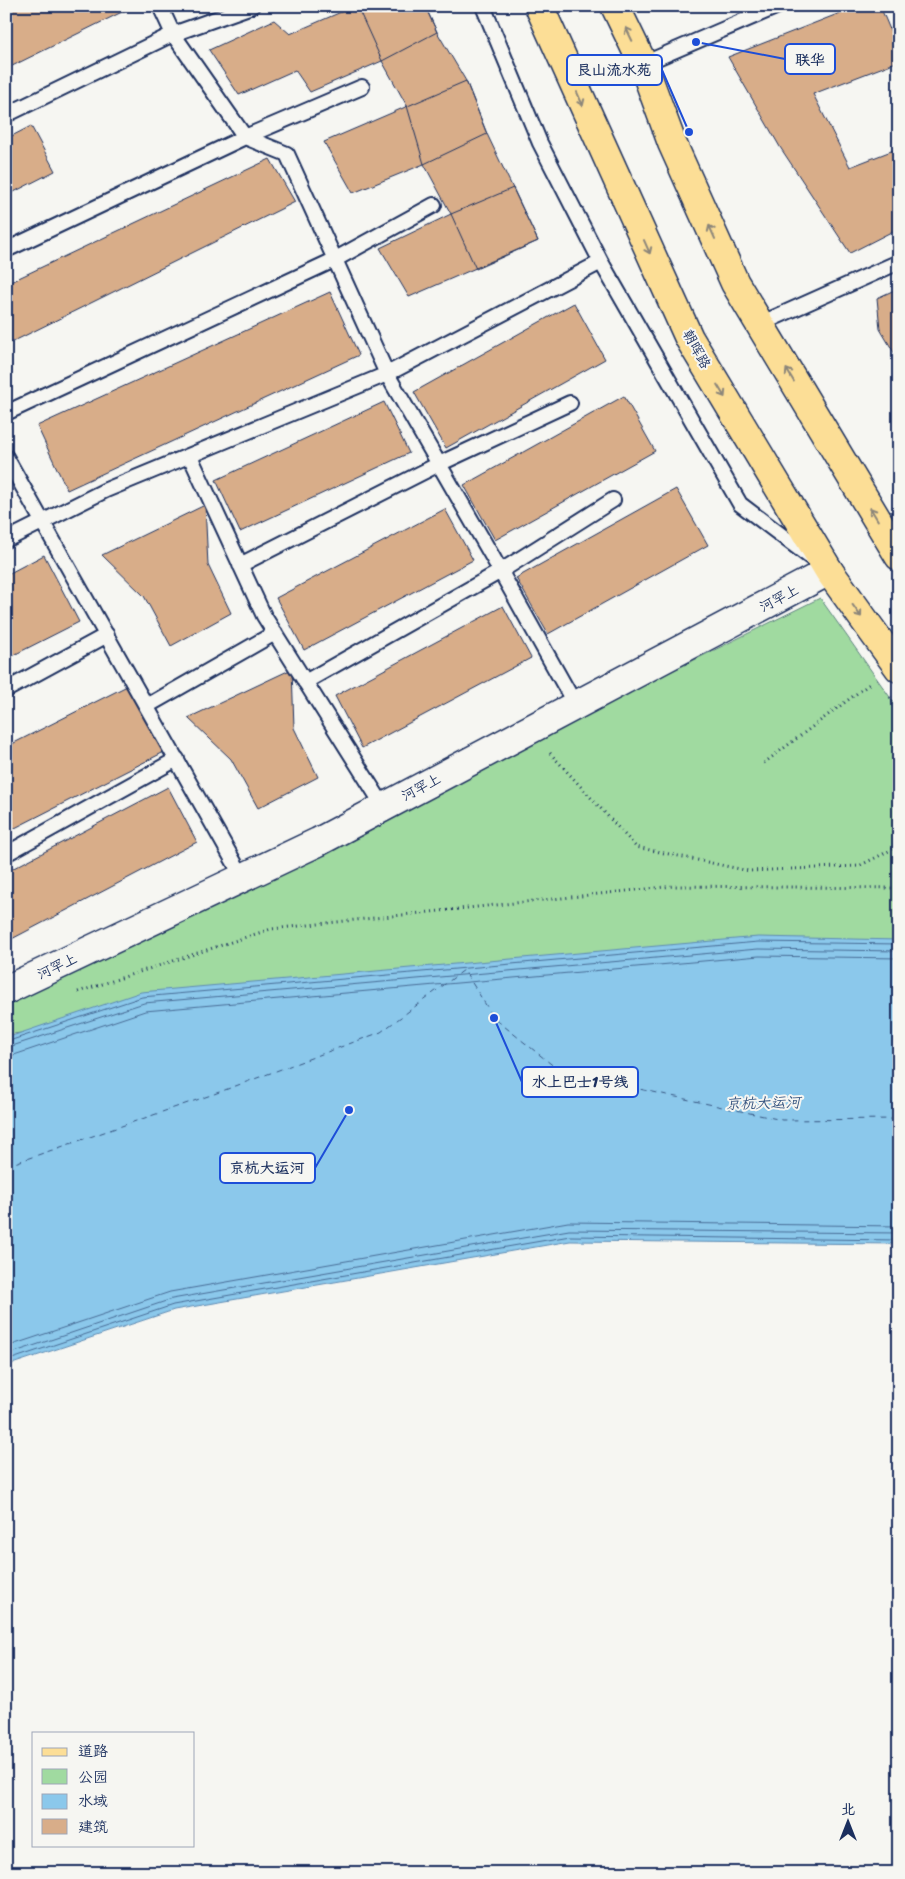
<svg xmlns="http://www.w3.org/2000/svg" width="905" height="1879" viewBox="0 0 905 1879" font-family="Sriracha,'LXGW WenKai TC',sans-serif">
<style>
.green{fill:#a0daa0;stroke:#5e847f}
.water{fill:#8bc8eb;stroke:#5e8bb3}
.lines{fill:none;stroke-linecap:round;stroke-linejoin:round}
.shore{stroke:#486c96;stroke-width:1}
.ferry{stroke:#375581;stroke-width:1;stroke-dasharray:6 5;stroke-linecap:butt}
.building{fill:#d8ad89;stroke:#1b2f5e}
.service-casing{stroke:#1b2f5e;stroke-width:18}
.minor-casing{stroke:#1b2f5e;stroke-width:31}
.primary-casing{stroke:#1b2f5e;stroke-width:31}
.path{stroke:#1b2f5e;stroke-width:3;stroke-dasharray:1 4;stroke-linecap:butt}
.service{stroke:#f6f6f2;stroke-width:14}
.minor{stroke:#f6f6f2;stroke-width:28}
.primary{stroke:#fcde96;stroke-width:28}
.oneway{stroke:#8c867a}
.labels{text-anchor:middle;stroke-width:4;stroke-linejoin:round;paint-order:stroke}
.street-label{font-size:14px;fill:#1b2f5e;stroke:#f6f6f2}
.water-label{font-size:15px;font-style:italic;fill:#375581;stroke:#f6f6f2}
.leader{fill:none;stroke:#1d4ed8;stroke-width:2}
.callout-dot{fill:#1d4ed8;stroke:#f6f6f2;stroke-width:2}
.callout{fill:#f6f6f2;stroke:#1d4ed8;stroke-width:2}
.callout-label{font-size:15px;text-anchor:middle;font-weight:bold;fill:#1b2f5e}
</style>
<rect width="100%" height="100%" fill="#f6f6f2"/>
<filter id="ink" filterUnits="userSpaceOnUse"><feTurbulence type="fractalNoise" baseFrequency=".02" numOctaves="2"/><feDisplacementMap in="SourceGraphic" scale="10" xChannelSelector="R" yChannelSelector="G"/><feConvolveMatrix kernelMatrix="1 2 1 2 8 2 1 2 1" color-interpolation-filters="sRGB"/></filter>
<g filter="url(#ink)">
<path class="green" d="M820,598l79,112v234l-255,4 -638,87v-36z"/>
<path class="water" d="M758,937l141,3v304l-329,-3 -396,69 -168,56v-328l135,-46z"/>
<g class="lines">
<path class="shore" d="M6,1042l136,-45 616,-55 141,2
M6,1048l138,-45 614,-54 141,2
M6,1056l8,-1 131,-44 614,-55 140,2
M6,1347l164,-55 398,-70 331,4
M6,1355l166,-56 397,-69 330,3
M6,1361l167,-56 397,-69 329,4"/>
<path class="ferry" d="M6,1166l208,-72 167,-62 83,-62 30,48 67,54 221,48 117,-1"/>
</g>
<path class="building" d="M15,6h109l2,4 -120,59v-58z
M355,6h70l12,26 -55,29 -72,31 -15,-22 -56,25 -30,-45 65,-30 16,14z
M357,6h68l12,26 29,49 21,53 51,107 -62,28 -25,-55 -27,-50 -17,-58 -25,-45z
M858,6h22l19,45v10l-86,33 37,73 49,-19v80l-49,25 -70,-106 -52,-90z
M466,81l21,53 -63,30 -71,29 -29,-51z
M31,126l24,45 -49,25v-57z
M270,159l25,43 -289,143v-61z
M513,188l25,53 -129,56 -29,-49 71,-34z
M899,288v73l-19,-32 -3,-31z
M330,292l29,63 -292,135 -30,-64z
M574,303l31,56 -159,89 -32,-56z
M624,396l31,55 -160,89 -31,-55z
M384,402l25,51 -169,79 -24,-52z
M676,489l32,56 -160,89 -32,-56z
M205,505l3,60 23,48 -60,33 -27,-50 -42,-41z
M445,509l28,51 -169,90 -28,-52z
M44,555l35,67 -73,37v-84z
M503,606l28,52 -169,90 -27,-52z
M292,669l2,59 24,49 -60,31 -27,-49 -43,-41z
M133,683l35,67 -157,80 -5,-8v-75z
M168,787l29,55 -191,100v-70z"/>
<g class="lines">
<defs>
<path id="service" d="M160,6l13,28 72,103 42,17 100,220 105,182 84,150
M483,6l57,137 61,119 139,242 74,56
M643,64l135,-58
M6,115l167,-81 79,-28
M6,250l239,-113 117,-50
M760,324l139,-62
M6,413l328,-153 100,-55
M190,456l74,160 120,191
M6,457l237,421
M6,540l100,-50 281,-116 214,-112
M240,565l199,-101 131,-61
M305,682l196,-111 112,-71
M6,690l101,-55
M147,706l128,-73
M6,854l171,-95"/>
<path id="minor" d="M6,990l312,-148 511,-271"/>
<path id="primary" d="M539,6l150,332 140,233 70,97
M615,6l28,58 29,79 63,140 164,273"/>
</defs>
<use href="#service" class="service-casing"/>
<use href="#minor" class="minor-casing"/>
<use href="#primary" class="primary-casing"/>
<path class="path" d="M890,697l9,13
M550,753l86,94 113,24 110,-5 40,-20
M764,763l108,-81
M78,992l193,-63 403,-43 225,2"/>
<use href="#service" class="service"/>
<use href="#minor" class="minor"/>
<use href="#primary" class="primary"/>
</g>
<defs><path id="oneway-shaft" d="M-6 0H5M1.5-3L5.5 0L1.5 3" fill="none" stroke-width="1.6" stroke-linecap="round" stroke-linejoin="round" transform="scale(1.25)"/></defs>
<g class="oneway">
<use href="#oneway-shaft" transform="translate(629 34) rotate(-116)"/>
<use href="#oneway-shaft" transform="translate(580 99) rotate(66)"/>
<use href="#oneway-shaft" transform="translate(712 232) rotate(-114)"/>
<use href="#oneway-shaft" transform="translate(647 247) rotate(66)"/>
<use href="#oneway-shaft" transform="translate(790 375) rotate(-121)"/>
<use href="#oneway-shaft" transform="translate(721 391) rotate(59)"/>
<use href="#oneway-shaft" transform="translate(874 514) rotate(-121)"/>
<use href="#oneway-shaft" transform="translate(857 611) rotate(54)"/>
</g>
</g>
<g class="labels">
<g class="street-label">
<text transform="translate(697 349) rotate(61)" y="5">朝晖路</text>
<text transform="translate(779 598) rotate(-28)" y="5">河罕上</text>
<text transform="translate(421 787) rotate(-28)" y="5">河罕上</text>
<text transform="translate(57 966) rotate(-25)" y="5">河罕上</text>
</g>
<g class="water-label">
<text transform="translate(763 1103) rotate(-1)" y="5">京杭大运河</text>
</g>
</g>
<path class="leader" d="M696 42L785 59M689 132L662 70M494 1018L522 1082M349 1110L315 1168"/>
<g class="callout-dot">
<circle cx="696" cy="42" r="5"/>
<circle cx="689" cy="132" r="5"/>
<circle cx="494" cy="1018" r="5"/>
<circle cx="349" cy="1110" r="5"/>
</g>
<g class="callout">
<rect x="785" y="44" width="50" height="30" rx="5"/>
<rect x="567" y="55" width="95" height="30" rx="5"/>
<rect x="522" y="1067" width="116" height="30" rx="5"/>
<rect x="220" y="1153" width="95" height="30" rx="5"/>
</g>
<g class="callout-label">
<text x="810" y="65">联华</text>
<text x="614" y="75">艮山流水苑</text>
<text x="580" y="1087">水上巴士1号线</text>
<text x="267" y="1173">京杭大运河</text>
</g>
<rect width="905" height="1879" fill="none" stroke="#f6f6f2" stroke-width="25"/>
<rect x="12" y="12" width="880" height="1854" fill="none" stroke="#1b2f5e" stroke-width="2" filter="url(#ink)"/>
<rect x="32" y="1732" width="162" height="115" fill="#f6f6f2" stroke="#9ea6b7"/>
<rect x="42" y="1748" width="25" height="8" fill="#fcde96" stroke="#9ea6b7"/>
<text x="78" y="1756" font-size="15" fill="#1b2f5e">道路</text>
<rect x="42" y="1769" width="25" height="15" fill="#a0daa0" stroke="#9ea6b7"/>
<text x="78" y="1782" font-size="15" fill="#1b2f5e">公园</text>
<rect x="42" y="1794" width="25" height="15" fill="#8bc8eb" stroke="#9ea6b7"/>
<text x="78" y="1806" font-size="15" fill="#1b2f5e">水域</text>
<rect x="42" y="1819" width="25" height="15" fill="#d8ad89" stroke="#9ea6b7"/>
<text x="78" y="1832" font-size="15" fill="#1b2f5e">建筑</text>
<g transform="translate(848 1822)" stroke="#f6f6f2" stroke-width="4" paint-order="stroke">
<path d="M0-4L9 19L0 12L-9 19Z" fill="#1b2f5e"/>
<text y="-8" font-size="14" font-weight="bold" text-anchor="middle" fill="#1b2f5e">北</text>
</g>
</svg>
